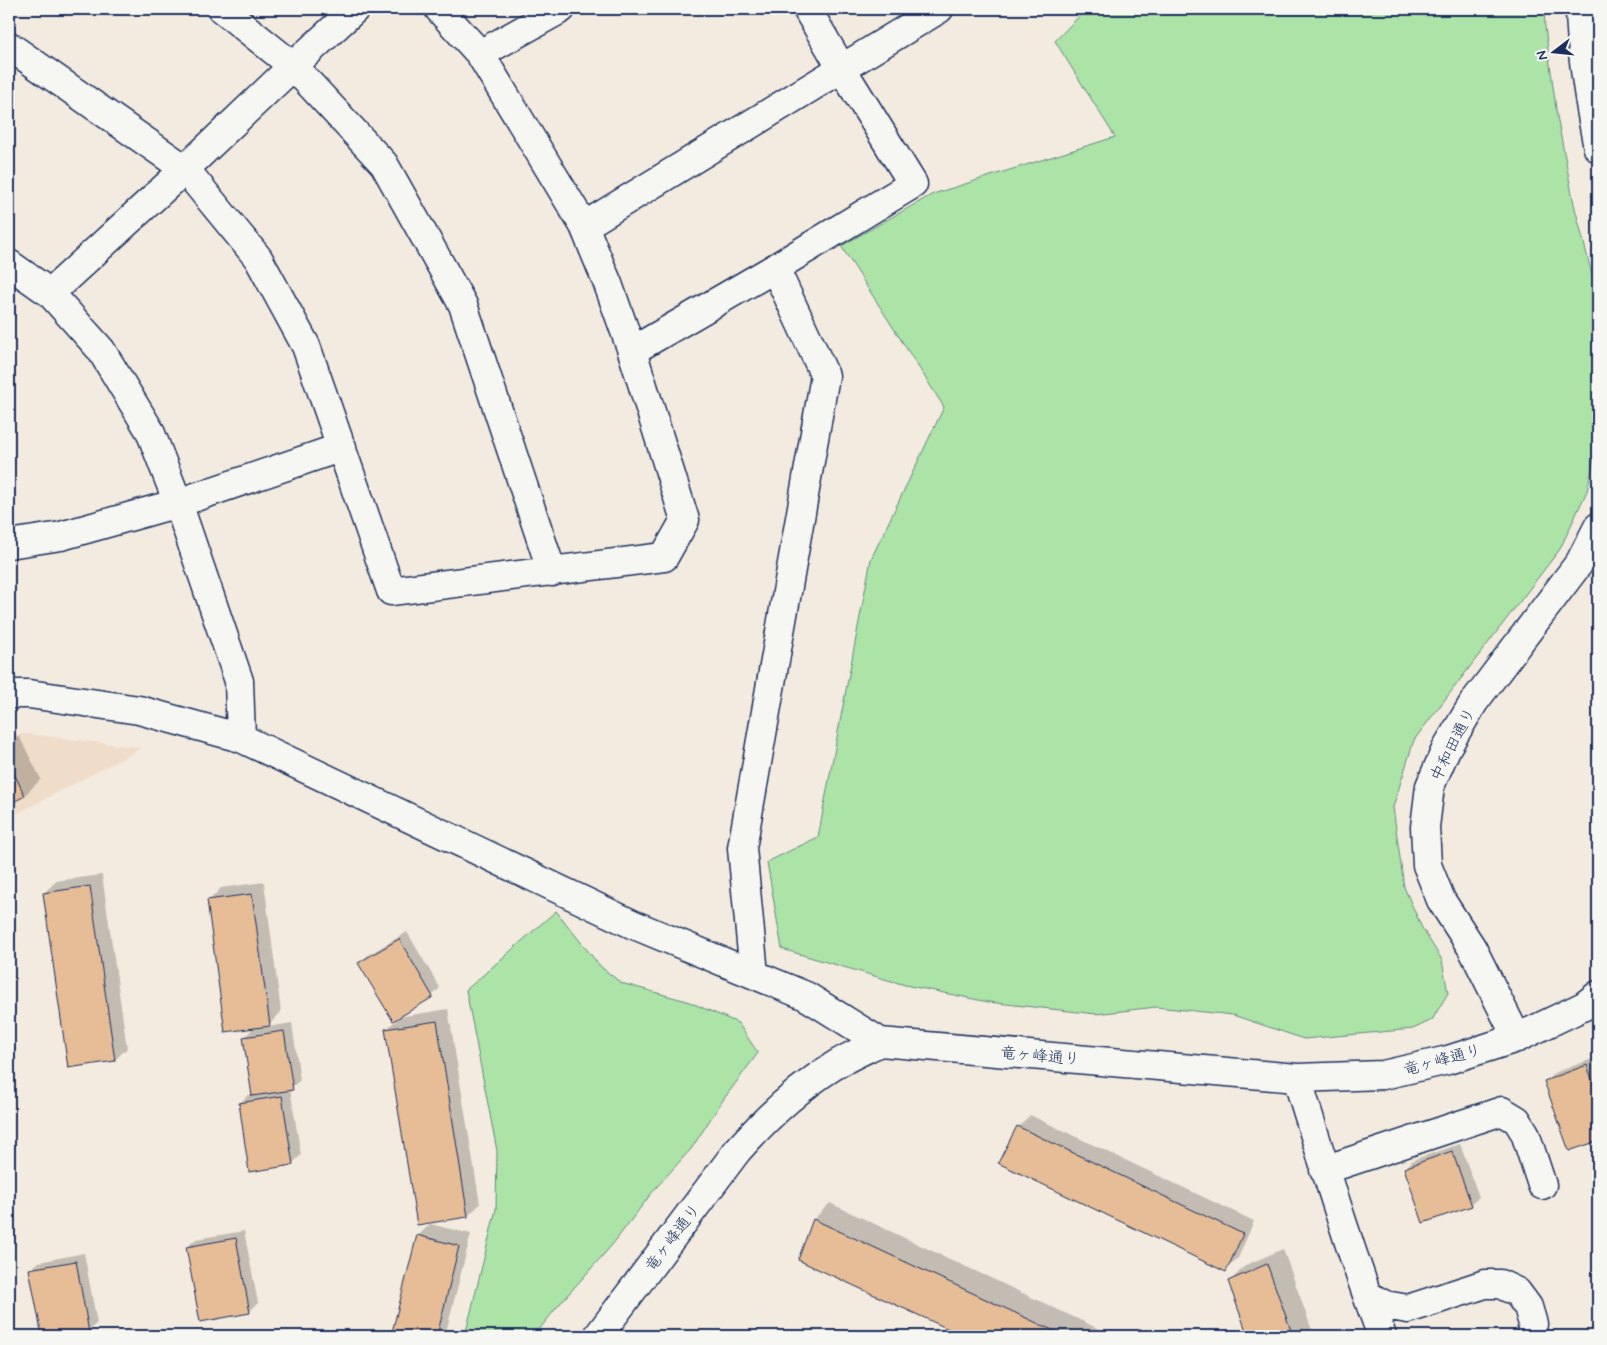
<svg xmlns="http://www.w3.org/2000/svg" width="1607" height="1345" viewBox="0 0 1607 1345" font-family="Mynerve,'Klee One',sans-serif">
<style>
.built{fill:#efddca}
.green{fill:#ace3a6;stroke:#648982}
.shadow{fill:#0003}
.building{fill:#e6bd96;stroke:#1b2f5e}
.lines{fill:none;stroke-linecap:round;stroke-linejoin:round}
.minor-casing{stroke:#1b2f5e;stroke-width:31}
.minor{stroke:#f6f6f2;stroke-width:28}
.labels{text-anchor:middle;stroke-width:4.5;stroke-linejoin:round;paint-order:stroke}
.street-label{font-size:16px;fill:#1b2f5e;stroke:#f6f6f2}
</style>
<rect width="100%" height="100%" fill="#f3ebe0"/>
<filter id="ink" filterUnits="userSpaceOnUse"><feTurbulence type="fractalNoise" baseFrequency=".02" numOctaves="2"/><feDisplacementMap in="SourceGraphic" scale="10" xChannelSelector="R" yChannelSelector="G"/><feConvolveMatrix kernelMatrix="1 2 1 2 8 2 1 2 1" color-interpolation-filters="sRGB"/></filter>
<g filter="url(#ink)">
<path class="built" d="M9,734h21l112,14 -133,70z"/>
<path class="green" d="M1086,9h458l1,18 12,89 17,88 24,94v143l-11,50 -27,58 -146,191 -21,67 11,80 18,41 20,32 6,33 -16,27 -19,9 -109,10 -71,-24 -77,-8 -60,7 -108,-12 -83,-17 -123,-36 -15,-87 51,-25 53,-278 73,-152 -103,-161 92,-52 182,-57 -60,-96z
M556,911l44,55 21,17 66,18 51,22 20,30 -35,47 -32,49 -37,41 -42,55 -55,62 -23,29h-69l31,-127 1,-58 -31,-161z"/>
<path class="shadow" d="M19,736l22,43 -16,16 -16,8v-62z
M102,875l25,173 -12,12 -71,-167 12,-12z
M264,882l17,130 -14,15 25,-4 8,57 -10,9 11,66 -8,8 -43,8 -10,-68 8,-8 5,-1 -8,-57 10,-11 -46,-125 12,-13z
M407,932l33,56 -8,8 -72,-33 8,-8z
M448,1009l32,195 -12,12 -81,-187 12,-12z
M1595,1058l3,8v73l-28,10 -24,-67 8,-9z
M1030,1115l224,106 -16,37 -13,12 -207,-143z
M1460,1144l19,53 -8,8 -66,-36 8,-9z
M830,1203l284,133h-147l-167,-77 14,-40z
M430,1224l41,10 -26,102h-53l26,-100z
M244,1231l14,72 -9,9 -62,-65 9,-8z
M1283,1249l31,87h-64l-20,-55 16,-16z
M84,1253l13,70 -8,8 -29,5h-17l-13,-66 9,-8z"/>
<path class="building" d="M9,763l16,33 -16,8z
M90,886l25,175 -47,7 -25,-175z
M252,894l18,132 -45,6 -18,-132z
M399,939l34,58 -40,24 -35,-58z
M437,1021l31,196 -51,8 -32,-196z
M284,1031l9,59 -41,6 -9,-59z
M1587,1065l11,31v45l-29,10 -25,-70z
M282,1096l11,69 -44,7 -10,-69z
M1017,1126l226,108 -17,38 -228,-109z
M1452,1151l20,55 -49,17 -19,-55z
M813,1219l252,117h-101l-166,-76z
M417,1235l42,11 -22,90h-46z
M236,1238l14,75 -50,9 -14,-75z
M76,1261l13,71 -22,4h-25l-13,-67z
M1267,1264l26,72h-45l-20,-55z"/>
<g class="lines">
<defs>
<path id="minor" d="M222,9l71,57 91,98 79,141 89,267
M1580,9c1,46 9,93 18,139
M9,46l176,123 73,89 48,88 85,245 273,-34 21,-37 -53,-169 -24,-67 -24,-58 -104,-172 -41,-45
M480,54l81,-45
M584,226l355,-217
M9,264l41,29 51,57 49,81 28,72 61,178 2,57
M50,293l135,-124 108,-103 62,-57
M632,351l143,-83 138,-84 -71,-115 -35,-60
M9,544l52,-8 117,-33 164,-56
M9,694h20l110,16 102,28 391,186 174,72 74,46
M754,974l-12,-126 83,-472 -50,-108
M1517,1038l-45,-90 -31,-48 -14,-35 -2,-38 5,-41 17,-39 27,-45 106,-140 18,-35
M1297,1078c27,87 53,173 85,258
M1324,1170l178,-59 15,9 8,13 17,52
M1367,1295l18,10 23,4 77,-25h15l17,8 11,15 5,17 -2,12
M598,1336l139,-185c28,-32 59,-61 95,-84 15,-10 32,-17 48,-25l417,36 86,-3 65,-15 69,-22 67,-32 14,-11"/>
</defs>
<use href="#minor" class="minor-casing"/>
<use href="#minor" class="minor"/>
</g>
</g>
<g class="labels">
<g class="street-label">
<text transform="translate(1452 744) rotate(-63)" y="6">中和田通り</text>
<text transform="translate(1040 1055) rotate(5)" y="6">竜ヶ峰通り</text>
<text transform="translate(1442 1059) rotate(-15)" y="6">竜ヶ峰通り</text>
<text transform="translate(672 1237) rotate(-53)" y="6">竜ヶ峰通り</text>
</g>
</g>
<rect width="1607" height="1345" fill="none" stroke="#f6f6f2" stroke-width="30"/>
<rect x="15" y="15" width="1577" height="1315" fill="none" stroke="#1b2f5e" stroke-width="2" filter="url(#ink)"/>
<g transform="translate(1554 52) rotate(254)" stroke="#f6f6f2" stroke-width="4" paint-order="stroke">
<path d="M0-4L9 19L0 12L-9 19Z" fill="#1b2f5e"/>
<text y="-8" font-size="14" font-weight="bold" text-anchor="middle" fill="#1b2f5e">N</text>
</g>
</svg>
